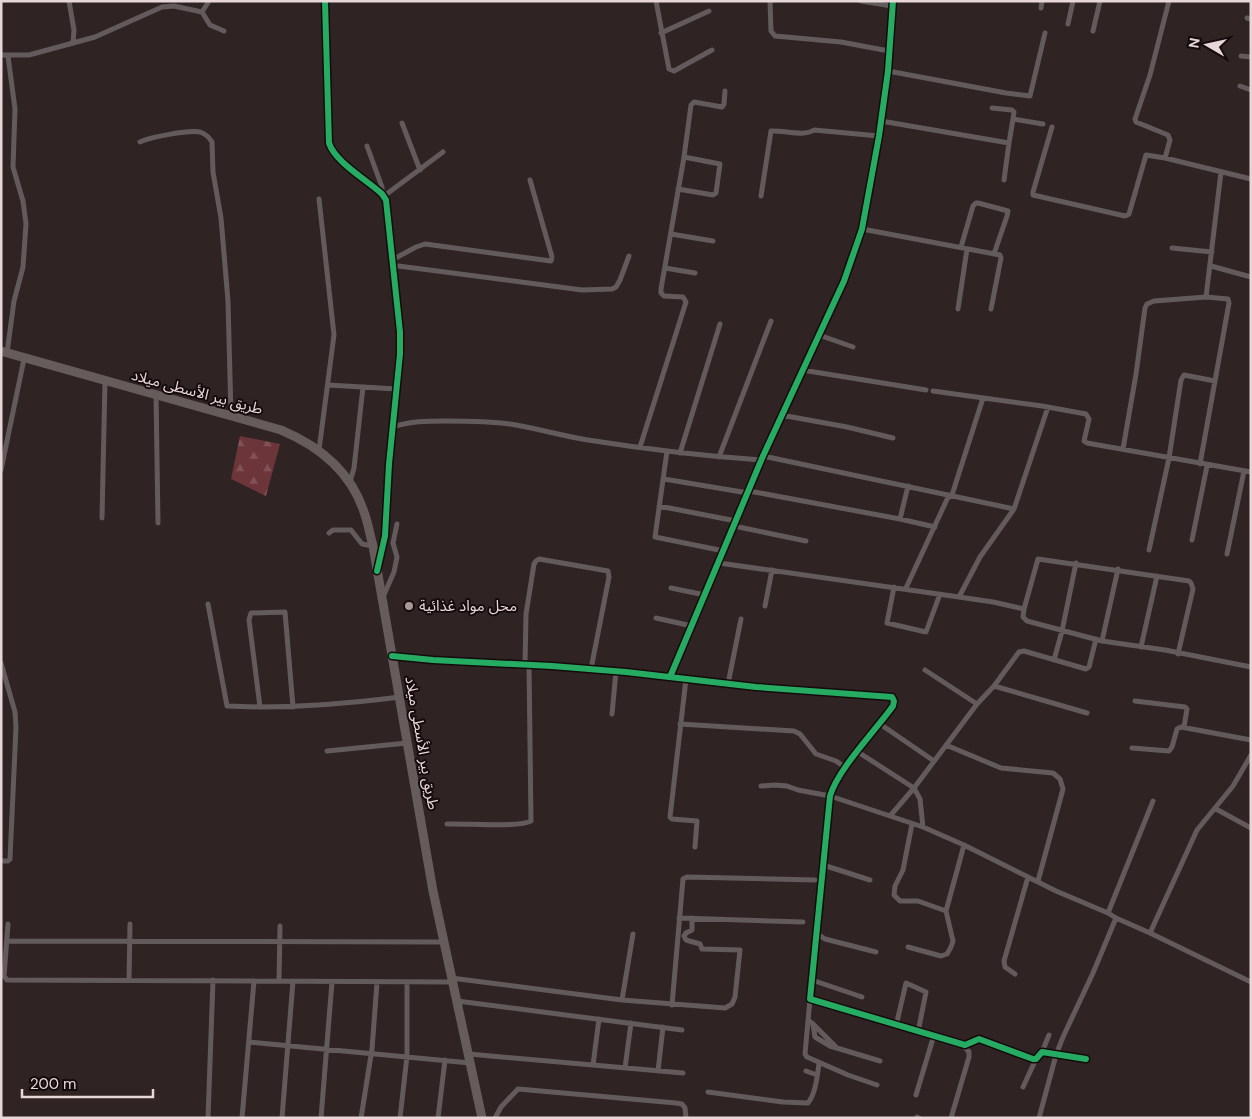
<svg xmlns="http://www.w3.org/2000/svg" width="1252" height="1119" viewBox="0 0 1252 1119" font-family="'DM Sans','Noto Sans Arabic',sans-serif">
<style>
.forest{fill:url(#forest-firs)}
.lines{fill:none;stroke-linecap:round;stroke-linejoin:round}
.street{stroke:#635b5b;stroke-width:5}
.primary{stroke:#665c5c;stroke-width:9}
.cycleway-casing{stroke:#150b0c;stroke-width:9}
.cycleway{stroke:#26ab63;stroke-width:6}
.poi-dot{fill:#a89899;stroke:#150b0c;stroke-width:2}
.labels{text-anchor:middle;stroke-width:4;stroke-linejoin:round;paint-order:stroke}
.street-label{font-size:15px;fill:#e8d7d8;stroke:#150b0c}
.poi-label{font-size:15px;fill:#e8d7d8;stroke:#150b0c;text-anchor:start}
</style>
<defs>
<pattern id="forest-firs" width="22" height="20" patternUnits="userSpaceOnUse" patternTransform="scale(1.25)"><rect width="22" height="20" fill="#6b353a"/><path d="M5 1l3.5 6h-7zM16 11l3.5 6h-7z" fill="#805256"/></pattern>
</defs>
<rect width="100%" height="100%" fill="#302324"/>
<path class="forest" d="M240,436l40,8 -14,52 -35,-17z"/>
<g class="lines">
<path class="street" d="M69,1l5,29 -1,13
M325,1l4,142 4,9 7,7 44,37 13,105 3,53 -11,110 -4,72 -7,30
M656,1l13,68 5,2 38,-21
M770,1l1,30 4,5 66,6 48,9
M861,1l31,5
M1041,8l1,-7
M202,12l7,-11
M1247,18l4,1
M1068,24l5,-23
M1093,31l7,-30
M661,33l48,-22
M1,55h28l66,-18 67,-30 12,-1 28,6 8,13 14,6
M1241,56l10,1
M888,71l118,22 24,3 15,-63
M1240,86l11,4
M992,108l20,2 2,2 -1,7
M881,121l128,22 4,-24 30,5
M402,123l18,47
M1052,127l-19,65v3l92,21 4,-2 17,-59 19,3 5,-18 -2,-5 -32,-13 -1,-3 15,-44 19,-74
M140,142c10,-5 48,-12 60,-10 6,2 9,5 12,10l1,30 8,46 7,83 3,114
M367,146l15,41v7
M1165,158l86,21
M1004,180l5,-37
M678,189l35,6 3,-2 4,-29 -36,-7
M384,196l59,-44
M761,196l10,-65c13,-1 32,6 43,-1l65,6
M319,199l15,136 -15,115
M862,229l138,26 1,3 -10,51
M671,234l42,7
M961,247l12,-41 3,-3h2l30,8 -1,5 -13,38
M1172,248l40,4
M392,260l24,-13 9,-3 126,17 1,-4 -22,-77
M1211,266l40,11
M393,268l5,-2 16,2 168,22 30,-1 4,-2 4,-7 9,-24
M665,268l30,5
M1206,297l15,-125
M958,309l9,-60
M819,335l34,12
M7,353l7,-52 9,-34 3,-43 -3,-23 -10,-34 2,-58 -7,-53
M802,370l124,20
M328,385l69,4
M933,391l109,15 44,8 3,5 -5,22 3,2 164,29
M156,394l2,129
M781,415l66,12 46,11
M393,427c17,-6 34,-6 53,-6 21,0 42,0 64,3 26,4 52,12 78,16 57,9 115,16 173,20
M640,447l46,-145 -3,-5 -19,-1 -3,-3v-4l23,-132 7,-52 3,-3 28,5 2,-3 1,-13
M1123,449l13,-75 9,-66 2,-4 7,-3 52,-4 22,2 1,4 -14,78
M667,451l-12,86 69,14
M680,453l40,-129
M763,456l251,53
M719,457l52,-136
M1,470l23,-111
M664,479l84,14
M350,482l4,-14 9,-81
M749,491l151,28 8,-33
M952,495l31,-97
M659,506l77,15
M102,518l3,-137
M900,519l35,8
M734,526l72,15
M329,533l4,-3h18l11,14 11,2
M1192,540l15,-74
M1149,550l20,-92 12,-78 3,-5 31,6 -15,83
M1227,554l17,-83
M719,563l240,34 21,-40 34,-48 34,-102
M894,587l-7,36 39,9 14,-38
M671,588l34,7
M906,588l43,-93
M383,597l11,-25 3,-15 -4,-14 4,-19
M959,597l34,5 31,7 -1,8 4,4 75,20 63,9 86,17
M208,604l19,102 33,1
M765,606l7,-36
M1024,609l14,-50 151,22 2,2 2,6 -15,65
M656,618l36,8
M1102,641l16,-72
M1141,647l16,-71
M392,656l41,4 119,6 74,6 130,15 136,10 2,4 -1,5c-18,25 -55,63 -63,90l-20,203 155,46 14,-6 54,20h3l6,-7 44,7
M1054,660l8,-29 14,-68
M1,663l14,49 1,15 -6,132 -2,2h-7
M525,664l1,-50 8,-50 2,-3 3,-2 69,12 1,6 -18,92
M925,670l52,34
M670,677l93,-221 81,-175 18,-52 17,-93 9,-65 5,-70
M686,679l-16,138 2,2 25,2 -2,26
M728,684l13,-65
M994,686l93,27
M1135,701l50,6 2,2 -3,18
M293,707l-8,-95 -34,1 -2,7 11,87c47,0 93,-4 140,-10
M612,714l4,-43
M680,724l114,7 6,3 16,20 20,7 10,7
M880,724l54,37
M946,745l55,23 52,5 7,6 3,10 -25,92
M1132,748l37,3 3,-4 5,-18 4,-2 70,13
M327,751l80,-8
M858,752l56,36 6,11 3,28
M761,786l14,-1 12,1 11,4 32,6 60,20 24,-28 63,-84 17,-18 25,-34 5,-1 62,18 3,-2 7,-28
M1216,809l35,19
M890,816l33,11 41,18 92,46 52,22 8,5 34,15 101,49
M447,824c16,-1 73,4 84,-3l-2,-157
M912,824l-9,46 -8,16 -1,9 6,6h18l28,10
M823,865l47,15
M1108,913l45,-112
M679,918l124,4
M8,924l-4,52 3,4 445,2
M816,933l9,6 51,13
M1150,933l47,-103 36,-44 18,-31
M7,941l437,1
M908,947l33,9 6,-2 4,-7 2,-6 -7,-30 18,-66
M1015,974l-10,-7 -1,-6 24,-84
M451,978l171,22 103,8 7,-4 3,-7 5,-47 -38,-1 -2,-5 -14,-4 -2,-4 2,-3 6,-3v-12
M129,980l1,-56
M812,980l50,17
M279,981l1,-55
M810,999l-5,55 2,3 41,18 29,10
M622,1000l11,-66
M457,1001l225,29
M672,1005l11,-126 4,-2 128,3
M808,1020l5,4 2,13 15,9 50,15
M813,1024l24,24
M896,1026l10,-43 20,9 -8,40
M249,1042l221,21
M1042,1052l7,-17
M469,1054l214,19
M593,1065l6,-46
M625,1068l6,-45
M658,1071l5,-44
M806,1071l11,4
M1023,1087l13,-28
M708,1092l75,10 25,1c8,-10 9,-27 11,-39
M916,1095l18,-60
M917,1117l2,1
M208,1118l5,-138
M242,1118l12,-137
M282,1118l11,-137
M321,1118l11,-136
M361,1118l11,-69 5,-66
M400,1118l7,-62v-73
M438,1118l7,-58
M495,1118l6,-11 17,-18 158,14 6,1 3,4 1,10
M951,1118l18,-61v-5l-6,-7
M1039,1118l17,-63 7,-18 30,-64 23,-55"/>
<path class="primary" d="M1,351l280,79c38,16 70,42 83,82 4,11 6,23 9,34l60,345 49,227"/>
<defs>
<path id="cycleway" d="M325,1l4,142c6,19 38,37 53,51l4,6 14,132v22l-11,110 -4,72 -8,35
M392,656l41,4 119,6 74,6 130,15 136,10 2,4 -1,5c-18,25 -55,63 -63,90l-20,203 155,46 14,-6 54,20h3l6,-7 44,7
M670,677l93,-221 81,-175 18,-52 17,-93 9,-65 5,-70"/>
</defs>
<use href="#cycleway" class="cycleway-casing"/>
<use href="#cycleway" class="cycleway"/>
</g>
<circle class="poi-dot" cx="409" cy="606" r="5"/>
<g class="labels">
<g class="street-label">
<text transform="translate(197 392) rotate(15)" y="5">طريق بير الأسطى ميلاد</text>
<text transform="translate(422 743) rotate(80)" y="5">طريق بير الأسطى ميلاد</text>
</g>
<g class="poi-label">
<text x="419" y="611">محل مواد غذائية</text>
</g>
</g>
<rect width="1252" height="1119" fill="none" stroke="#e8d7d8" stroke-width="5"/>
<g transform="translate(1207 45) rotate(279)" stroke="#150b0c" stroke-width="4" paint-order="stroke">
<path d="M0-4L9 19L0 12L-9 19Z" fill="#e8d7d8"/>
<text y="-8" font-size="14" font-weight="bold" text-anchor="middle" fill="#e8d7d8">N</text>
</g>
<path d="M22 1089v8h131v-8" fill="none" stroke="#e8d7d8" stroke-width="2.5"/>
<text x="30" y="1089" font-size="15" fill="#e8d7d8" stroke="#150b0c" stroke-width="4" paint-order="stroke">200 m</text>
</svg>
